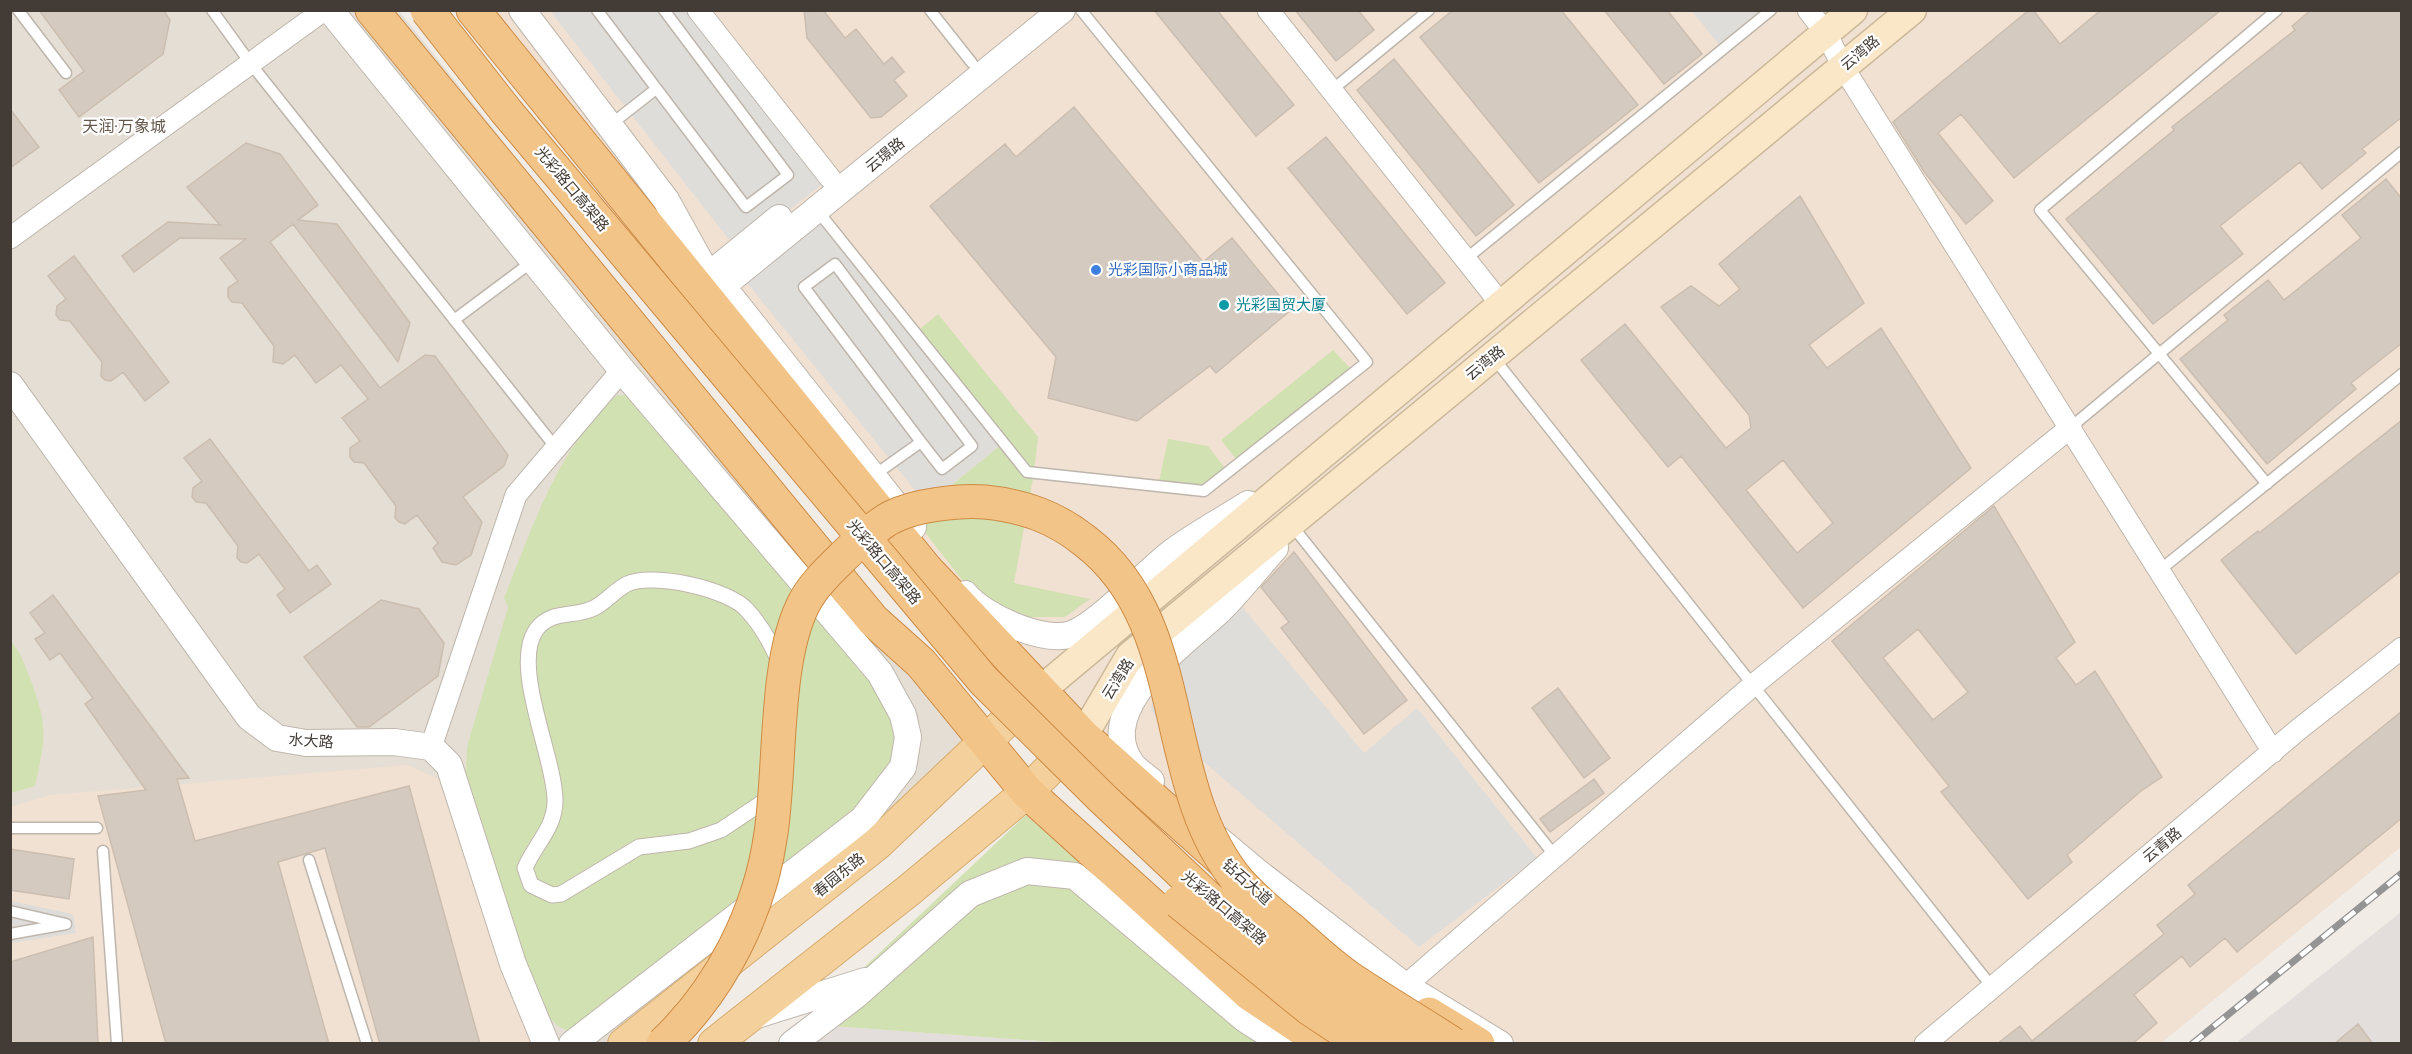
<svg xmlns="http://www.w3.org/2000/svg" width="2412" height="1054" viewBox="0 0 2412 1054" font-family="'Asap Condensed','Noto Sans SC',sans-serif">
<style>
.residential{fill:#e4ded4}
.commercial{fill:#f1e1d3}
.industrial{fill:#e3dedb}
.green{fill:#d2e1b2}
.parking{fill:#dfddda}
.building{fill:#d4cabf;stroke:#cbbeb0;stroke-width:1.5;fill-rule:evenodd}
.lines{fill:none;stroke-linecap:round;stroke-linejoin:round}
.service-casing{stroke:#beb6ac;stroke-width:13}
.pedestrian-casing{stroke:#beb6ac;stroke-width:17}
.minor-casing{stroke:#beb6ac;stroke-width:23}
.tertiary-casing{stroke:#beb6ac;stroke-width:28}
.secondary-casing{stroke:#ccb99a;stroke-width:31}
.primary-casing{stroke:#d7ab6e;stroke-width:34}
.trunk-casing{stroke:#cd8b44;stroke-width:35}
.service{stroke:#fff;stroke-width:10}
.pedestrian{stroke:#fff;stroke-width:15}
.minor{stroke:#fff;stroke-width:21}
.tertiary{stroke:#fff;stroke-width:26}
.secondary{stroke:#f9e7c8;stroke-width:28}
.primary{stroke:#f4d19c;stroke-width:32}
.trunk{stroke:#f2c488;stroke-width:33}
.rail-casing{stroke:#949494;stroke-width:7}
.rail{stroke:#fff;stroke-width:4.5;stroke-dasharray:14;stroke-linecap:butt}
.trunk-bridge-casing{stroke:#cd8b44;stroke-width:35;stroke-linecap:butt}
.trunk-bridge{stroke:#f2c488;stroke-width:33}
.shop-dot{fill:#3f7fe0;stroke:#fff;stroke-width:2}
.culture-dot{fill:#0f9aa8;stroke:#fff;stroke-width:2}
.labels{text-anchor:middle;stroke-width:4.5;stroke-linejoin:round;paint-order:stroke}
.street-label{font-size:15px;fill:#433c36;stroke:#fff}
.shop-label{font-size:15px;fill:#366cbe;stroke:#fff;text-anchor:start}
.culture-label{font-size:15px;fill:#0d838f;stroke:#fff;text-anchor:start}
.neighbourhood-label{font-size:16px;fill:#65594e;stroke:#fff}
</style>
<rect width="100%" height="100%" fill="#f1ece6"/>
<path class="residential" d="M10,11h389l585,731 -360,301h-613z"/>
<path class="commercial" d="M473,11h1928v836l-240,196h-683l-395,-307z
M407,765l36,16 89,263h-521v-237l39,-12z"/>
<path class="industrial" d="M2401,912v131h-165z
M804,1024l264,19 -295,1z"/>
<path class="green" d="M938,314l100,123 -4,36 -20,110 76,16 -25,18h-46l-39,-14 -67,-86 90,-74 -88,-110z
M1333,350l21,22 -115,91 -18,-23z
M617,395l14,1 196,230 72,91 -1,46 -15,22 -303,245c-23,5 -32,-15 -43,-31l-71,-227 1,-25 41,-140 -4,-9c28,-70 54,-151 113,-203z
M1168,439l40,7 20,26 -24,19 -46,-5z
M11,641c10,11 13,23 19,37 18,48 16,58 5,108l-24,7z
M1026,815l191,171 96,57h-245l-264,-19z"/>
<path class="parking" d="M550,11h148l132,167 -92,73z
M1692,11h72l-44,35z
M817,210l186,233 -76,62 -188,-232z
M1239,603l125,150 53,-45 120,150 -118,89 -258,-222 -10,-15 5,-29z
M11,901l62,13 3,19 -65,10z"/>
<path class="building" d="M39,10h124l7,10 -7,34 -84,63 -20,-27 25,-19z
M804,10h19l22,28 11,-9 28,35 8,-7 12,15 -10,8 13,16 -26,21 -10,1 -64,-80z
M1154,10h63l77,95 -38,31z
M1295,10h63l16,20 -38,31z
M1453,10h108l77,95 -99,78 -119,-146z
M1604,10h63l35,44 -38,30z
M2029,10h4l27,34 41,-34h120l-207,168 -53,-64 -23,19 55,68 -27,23 -41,-51 -32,-51z
M2311,10h91v107l-40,32 4,4 -44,36 -22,-27 -80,64 23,28 -90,70 -87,-105 108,-89 -2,-3 123,-97 -3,-4z
M1394,59l120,146 -38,31 -119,-146z
M1074,107l129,155 29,-24 59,72 -75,63 -6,-7 -73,55 -89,-23 8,-41 -126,-151 75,-62 11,13z
M10,109l29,38 -29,21z
M1326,137l119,146 -38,31 -119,-146z
M246,143l34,11 38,51 -20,15 39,4 73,99 -12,39 -105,-138 -23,18 110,146 45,-33 10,1 73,99 -4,11 -41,31 19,25 -11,33 -15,10 -14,-3 -9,-14 5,-5 -21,-28 -12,9 -6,-2 -4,-4 1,-12 -32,-43 -10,-1 -4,-5v-9l10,-7 -18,-23 26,-19 -27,-34 -25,18 -21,-28 -12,9 -10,-2 1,-16 -32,-43 -10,-1 -4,-5v-9l10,-7 -18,-23 26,-19 -66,-1 -46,34 -12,-16 46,-34 52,3 -33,-38z
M2386,179l16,20v144l-51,40 5,6 -89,75 -87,-105 48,-39 -4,-5 44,-35 16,20 77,-62 -19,-23z
M1800,196l64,107 -55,42 18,23 54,-40 90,140 -168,140 -122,-152 -13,11 -87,-107 44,-36 101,124 25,-20 -2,-13 -88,-108 30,-21 28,20 21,-17 -21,-25zM1783,460l50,63 -36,30 -51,-63z
M74,256l95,126 -24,19 -22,-29 -12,9 -6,-1 -4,-4 1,-14 -32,-41 -10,-1 -4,-5 1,-9 9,-7 -18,-23z
M2402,420v150l-106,84 -75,-94 37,-29 1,2z
M210,439l99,132 8,-6 14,19 -41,29 -13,-18 8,-6 -26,-35 -12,9 -6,-1 -4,-4 1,-12 -32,-43 -10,-1 -4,-5 1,-9 9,-7 -18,-23z
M1994,506l81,136 -19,16 20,27 19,-14 67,106 -21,14 -74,64 5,7 -44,37 -87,-107 8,-6 -117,-145zM1918,629l50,63 -35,28 -50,-62z
M1294,552l113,148 -43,34 -83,-106 8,-6 -28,-35z
M53,595l136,183 -12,1 18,62 214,-55 71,258h-100l-55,-196 -47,14 51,182h-163l-68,-248 48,-6 -61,-86 8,-6 -33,-45 -10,7 -15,-21 10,-6 -15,-20z
M381,600l38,9 25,34 -6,33 -69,51h-12l-53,-70z
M1558,688l52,70 -26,20 -52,-70z
M2402,711v107l-165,134 -12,-14 -35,29 -8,-11 -48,39 23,28 -25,21h-135l23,-18 12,15 132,-107 -7,-9 38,-31 -7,-9z
M1594,779l10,14 -54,39 -10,-13z
M10,849l64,10 -5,40 -59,-9z
M93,937l5,107h-88v-82z
M2358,1024l15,20h-39z"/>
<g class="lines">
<defs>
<path id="service" d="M18,10l48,63
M212,10l39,54 305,384
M597,10l149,197 42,-32 -124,-165
M930,10l42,53
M1332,90l97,-80
M610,125l46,-36
M817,210l210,262 177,19 163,-129 -286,-352
M1467,258l304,-248
M454,320l79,-59
M1493,357l499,630
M2071,427l331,-275
M873,476l48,-34 -117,-155 31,-23 137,182 -30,23 -21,-27
M2267,484l-227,-274 237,-200
M1294,528l261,328
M2160,570l242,-196
M10,828h87
M103,851l14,193
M309,860l58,184
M10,911l56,13 -56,10"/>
<path id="pedestrian" d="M771,791l-8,11 -42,28 -32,11 -50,6 -78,47 -9,1 -21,-10 -6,-17c10,-24 31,-41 30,-69 -1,-43 -44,-133 -19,-169 15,-21 38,-12 58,-22 12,-6 21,-18 33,-24 25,-12 102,5 120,26 15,16 25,35 33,54"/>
<path id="minor" d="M698,10l132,168
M1268,10l233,294
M1808,10l18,23 17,34 430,685
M10,238l314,-228
M431,747l85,-252 106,-125
M1405,986l347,-300 319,-259
M1925,1044l374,-315 103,-81"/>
<path id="tertiary" d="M330,10l292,360 258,303 23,42 5,22 -5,30 -40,52 -291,225
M522,10l144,190 35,63 22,24 190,240
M708,276l71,-58
M710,296l352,-286
M10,385l239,332 28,21 29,5 88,-1 37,5 18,18 64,199 33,80
M965,594c17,22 79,50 107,40 27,-10 73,-61 99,-81 24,-18 52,-33 77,-49
M1151,781c-6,-5 -13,-10 -18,-15 -43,-56 49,-121 84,-153 21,-20 39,-44 58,-65
M1219,840l37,31 149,115 95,58
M757,1015l108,-34
M792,1044l63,-48 115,-102 57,-23 48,5 170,143 39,25"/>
<path id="secondary" d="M1040,691l813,-681
M1083,736l47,-80 782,-646"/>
<path id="primary" d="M624,1044l253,-200 157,-149
M714,1044l194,-153 119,-99 52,-53"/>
<path id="trunk" d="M372,10l501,610 48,43 106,129 223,202 75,50
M473,10l452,558 158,168 141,126
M1429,1014l49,30"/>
</defs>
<use href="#service" class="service-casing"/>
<use href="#pedestrian" class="pedestrian-casing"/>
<use href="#minor" class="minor-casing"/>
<use href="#tertiary" class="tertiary-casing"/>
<use href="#secondary" class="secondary-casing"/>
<use href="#primary" class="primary-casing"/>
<use href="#trunk" class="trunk-casing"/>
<use href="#service" class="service"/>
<use href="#pedestrian" class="pedestrian"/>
<use href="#minor" class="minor"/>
<use href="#tertiary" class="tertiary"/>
<use href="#secondary" class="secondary"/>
<use href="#primary" class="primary"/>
<use href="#trunk" class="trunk"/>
<defs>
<path id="rail" d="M2192,1044l210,-171"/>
</defs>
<use href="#rail" class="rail-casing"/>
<use href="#rail" class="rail"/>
<defs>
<path id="trunk-bridge" d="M427,10l79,101 478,570 118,117 105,99 118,91 84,56
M1179,902l131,107 53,35
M663,1044c58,-55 97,-132 108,-211 10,-66 3,-172 33,-230 11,-21 31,-38 48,-55 11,-10 26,-24 40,-31 24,-12 67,-17 93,-15 39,4 70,15 100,39 108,82 71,241 153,340 16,18 35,34 54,49 18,16 36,33 56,47 34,23 70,44 105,67"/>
</defs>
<use href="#trunk-bridge" class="trunk-bridge-casing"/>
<use href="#trunk-bridge" class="trunk-bridge"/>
</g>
<circle class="shop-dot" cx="1096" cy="270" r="6"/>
<circle class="culture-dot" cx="1224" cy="305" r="6"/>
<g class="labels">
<g class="street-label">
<text transform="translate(1860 53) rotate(-40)" y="5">云湾路</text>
<text transform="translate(885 155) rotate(-39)" y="5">云璟路</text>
<text transform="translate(572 189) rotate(50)" y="5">光彩路口高架路</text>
<text transform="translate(1485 363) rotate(-39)" y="5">云湾路</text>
<text transform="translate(884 562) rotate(50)" y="5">光彩路口高架路</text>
<text transform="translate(1118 679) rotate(-58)" y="5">云湾路</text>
<text transform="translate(311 741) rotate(4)" y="5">水大路</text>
<text transform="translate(2162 845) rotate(-40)" y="5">云青路</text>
<text transform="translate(839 875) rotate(-39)" y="5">春园东路</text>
<text transform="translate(1247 882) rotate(42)" y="5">钻石大道</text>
<text transform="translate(1224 908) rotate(40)" y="5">光彩路口高架路</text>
</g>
<g class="shop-label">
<text x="1108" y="275">光彩国际小商品城</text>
</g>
<g class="culture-label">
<text x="1236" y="310">光彩国贸大厦</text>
</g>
<g class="neighbourhood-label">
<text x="124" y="132">天润·万象城</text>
</g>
</g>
<rect width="2412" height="1054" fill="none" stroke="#433c36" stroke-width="24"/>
</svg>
